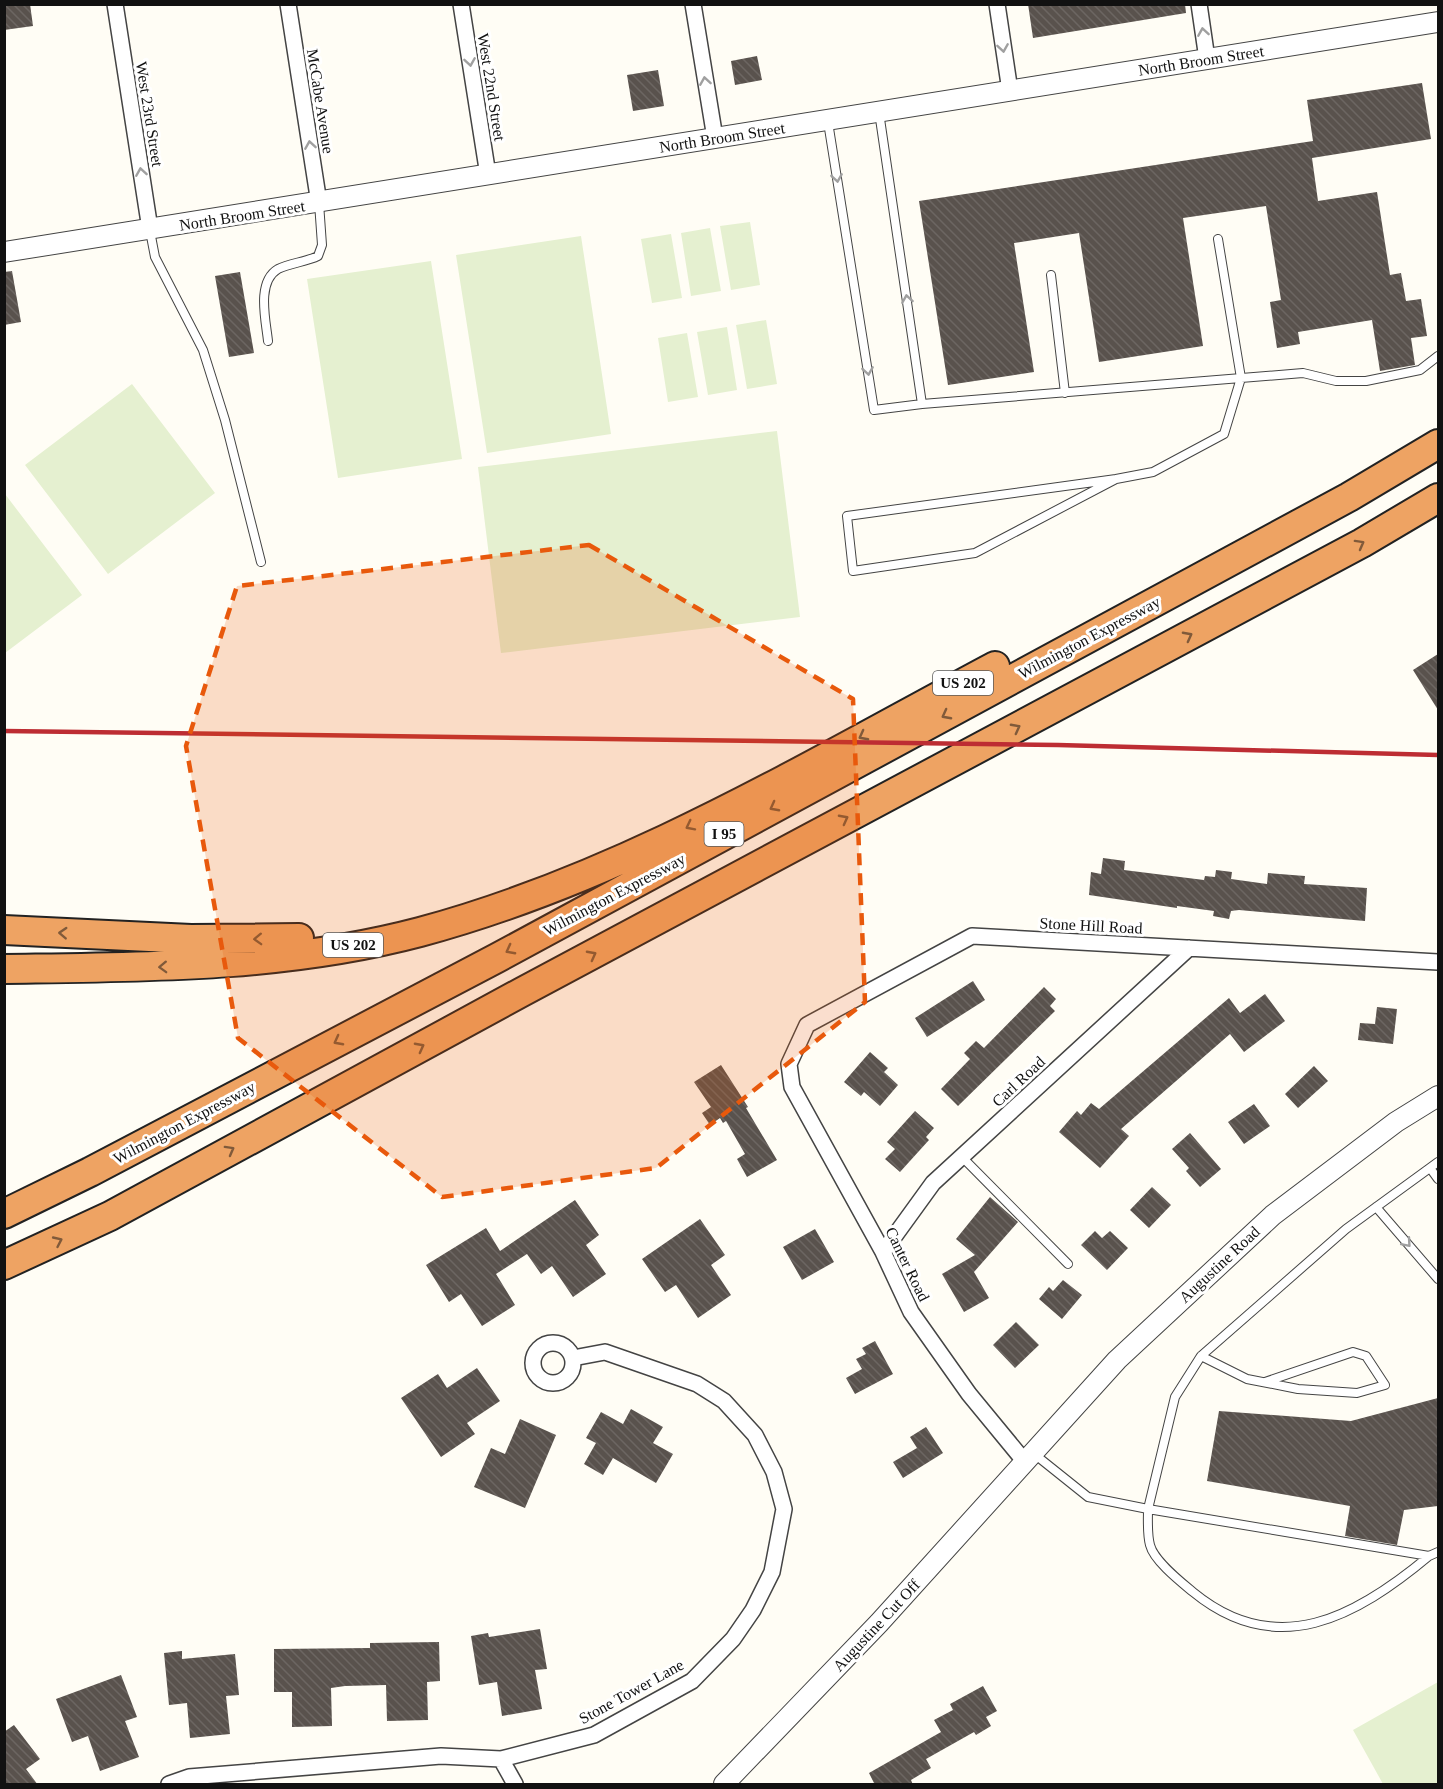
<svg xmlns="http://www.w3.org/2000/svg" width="1443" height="1789" viewBox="0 0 1443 1789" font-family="Georgia,serif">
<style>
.pitch{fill:#e5f0d0}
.building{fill:url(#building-back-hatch)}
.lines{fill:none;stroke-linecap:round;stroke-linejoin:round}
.service-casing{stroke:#444;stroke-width:10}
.minor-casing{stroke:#444;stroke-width:18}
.tertiary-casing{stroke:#444;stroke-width:22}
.motorway-casing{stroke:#222;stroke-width:32}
.service{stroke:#fff;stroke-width:8}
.minor{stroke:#fff;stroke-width:15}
.tertiary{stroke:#fff;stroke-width:20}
.motorway{stroke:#eea363;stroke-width:28}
.rail{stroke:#bd2d33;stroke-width:4.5}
.oneway{stroke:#a0a0a0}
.oneway2{stroke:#805a3a}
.marked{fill:#e8590c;fill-opacity:0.2;stroke:#e8590c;stroke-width:4.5;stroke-dasharray:12 8;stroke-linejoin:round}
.labels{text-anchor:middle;stroke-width:6;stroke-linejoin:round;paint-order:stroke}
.shield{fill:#fff;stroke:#585858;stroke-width:1.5}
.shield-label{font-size:15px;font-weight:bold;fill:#111}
.street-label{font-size:16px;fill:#111;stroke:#fff}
</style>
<defs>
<pattern id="building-back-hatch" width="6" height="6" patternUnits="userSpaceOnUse" patternTransform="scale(1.5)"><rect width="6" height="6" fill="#59524d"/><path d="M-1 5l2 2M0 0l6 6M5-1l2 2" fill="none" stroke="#6c6662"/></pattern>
</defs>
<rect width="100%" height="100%" fill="#fffdf5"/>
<path class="pitch" d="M750,222l10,63 -29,5 -11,-64z
M710,228l11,63 -30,5 -10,-63z
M671,234l11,64 -30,5 -11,-64z
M581,236l30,198 -124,19 -31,-198z
M431,261l31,198 -124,19 -31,-199z
M766,320l11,64 -30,5 -11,-64z
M727,327l10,63 -29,5 -11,-63z
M687,333l11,64 -30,5 -10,-64z
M132,384l83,109 -107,81 -83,-109z
M777,431l23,186 -299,36 -23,-186z
M5,494l77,101 -77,58z
M1438,1682v102h-55l-30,-54z"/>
<path class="building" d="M4,4h26l3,22 -29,4z
M1028,4h157l1,9 -153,25z
M757,56l5,24 -27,5 -4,-24z
M658,70l6,36 -31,5 -6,-36z
M1422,83l9,56 -119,19 6,43 59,-9 13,83 11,-2 5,28 15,-2 6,37 -16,2 4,27 -35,6 -8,-51 -74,12 2,12 -23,4 -7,-46 11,-2 -15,-94 -83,12 20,128 -104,16 -20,-129 -65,10 20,129 -86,13 -29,-184 394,-60 -6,-41z
M12,271l9,51 -17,3v-53z
M240,272l14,81 -25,4 -14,-81z
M1438,654v56l-25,-40z
M1103,858l22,3 -1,9 80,10 1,-4 10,1 1,-7 16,2 -1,7 36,5 1,-11 37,3 -1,8 63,4 -2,33 -126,-11 -8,1 -2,8 -16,-3 1,-5 -37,-5v2l-88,-13 2,-23 10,2z
M973,981l12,19 -58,37 -12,-19z
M1044,987l12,12 -6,7 5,5 -97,95 -17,-17 29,-30 -6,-6 12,-12 8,7z
M1265,994l20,27 -41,31 -14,-18 -109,95 8,7 -29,32 -41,-36 18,-21 4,4 10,-12 8,6 130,-111 11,15z
M1377,1007l20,2 -4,35 -35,-4 2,-17 15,1z
M870,1052l18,16 -4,4 14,13 -18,21 -16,-14 -3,4 -17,-14z
M721,1065l27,42 -2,1 31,52 -30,17 -10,-18 8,-5 -19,-33 -3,2 -3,-5 -10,7 -8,-12 9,-6 -17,-25z
M1314,1066l14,15 -30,27 -13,-14z
M1254,1104l16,22 -26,18 -16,-22z
M915,1111l19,17 -8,9 3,3 -29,32 -15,-13 10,-10 -8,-7z
M1190,1133l31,36 -21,18 -14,-16 3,-3 -17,-19z
M1152,1187l19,18 -22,23 -19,-18z
M990,1197l28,25 -44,50 15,26 -25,14 -22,-38 33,-19 -19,-16z
M575,1200l24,35 -13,10 20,29 -33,23 -21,-31 -11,8 -14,-20 -31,20 19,31 -33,21 -21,-32 -12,8 -23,-37 60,-37 14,23z
M700,1219l25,36 -14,10 20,30 -33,23 -22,-33 -11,7 -23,-33z
M815,1229l19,33 -32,18 -19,-33z
M1095,1231l7,7 8,-7 18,17 -21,22 -26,-25z
M1063,1280l19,15 -20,24 -23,-20 10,-12 4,4z
M1016,1322l23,23 -24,23 -22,-23z
M875,1341l18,33 -38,20 -9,-16 16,-9 -6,-10 10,-5 -4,-6z
M477,1368l23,33 -33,22 8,11 -34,23 -40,-59 37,-24 9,14z
M1438,1398v108l-34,4 -7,35 -52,-9 5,-30 -143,-25 12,-70 132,10z
M631,1409l32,18 -10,16 20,11 -17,29 -43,-25 -10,17 -19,-11 12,-21 -10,-5 15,-26 22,12z
M520,1419l36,16 -31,73 -51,-21 17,-39 14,6z
M926,1427l17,26 -40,25 -10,-16 24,-14 -7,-11z
M540,1629l7,40 -12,1 7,39 -40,7 -5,-34 -18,3 -8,-49 17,-3 1,4z
M439,1642l1,39 -13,1 1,38 -41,1 -1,-36 -41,1 -14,2 1,38 -40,1v-35h-18v-43l96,-1v-5z
M182,1651v8l53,-5 4,41 -13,1 4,38 -40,4 -3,-35 -18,2 -5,-52z
M121,1675l16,42 -12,4 14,36 -39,14 -12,-35 -16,6 -16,-43z
M983,1686l14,25 -11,6 5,9 -15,9 -2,-3 -48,27 5,9 -20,12 2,5h-38l-6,-12 72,-41 -7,-12 19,-10 -3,-6z
M14,1725l26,34 -14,10 12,16h-34v-53z"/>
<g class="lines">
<defs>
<path id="service" d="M828,122l46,288 48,-6 -43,-292
M150,231l5,26 48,93 22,70 36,142
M1051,275l14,118
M268,341c-2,-20 -12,-59 10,-72 12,-6 28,-7 40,-13l4,-11 -3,-42
M922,404l381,-31 33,8h30l54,-11 18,-14
M1116,479l-269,37 6,55 122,-18 141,-74 37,-7 71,-38 17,-56 -23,-139
M962,1157l106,107
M1430,1168l8,11
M1376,1207l62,72
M1201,1356l46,23 51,10 59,4 28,-8 -19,-29 -13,-4 -88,30
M1033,1453l55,44 60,12 27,-112 26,-41 145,-127 92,-67
M1148,1509l281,47c-73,61 -152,105 -236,36 -12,-10 -39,-31 -43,-47 -3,-11 -2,-25 -2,-36z
M1429,1556l9,-4"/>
<path id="minor" d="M115,4l35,225
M288,4l31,199
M461,4l27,171
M693,4l22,134
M997,4l13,87
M1199,4l8,55
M883,1252l50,-69 256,-235
M533 1363a20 20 0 1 1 40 0a20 20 0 1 1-40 0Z
M1025,1462l-56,-68 -58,-82 -28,-60 -91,-165 -3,-23 18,-39 165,-89 466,26
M501,1759l14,25
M169,1784l20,-7 252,-21 60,3 93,-24 98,-54 41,-42 20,-29 19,-38 12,-63 -10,-37 -19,-37 -31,-34 -27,-17 -92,-32 -32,6"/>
<path id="tertiary" d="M4,252l1434,-230
M724,1784l155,-161 238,-263 156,-145 123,-93 42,-26"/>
<path id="motorway" d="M4,930l187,9 108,-1
M4,969c140,-2 280,-1 416,-37 205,-55 389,-167 575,-266
M4,1214l86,-42 407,-214 852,-461 89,-53
M4,1265l106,-49 412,-224 840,-449 76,-45"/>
</defs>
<use href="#service" class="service-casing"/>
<use href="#minor" class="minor-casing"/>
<use href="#tertiary" class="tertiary-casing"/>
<use href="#motorway" class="motorway-casing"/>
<use href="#service" class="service"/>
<use href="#minor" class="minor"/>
<use href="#tertiary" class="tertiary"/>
<use href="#motorway" class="motorway"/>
<path class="rail" d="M4,731l1054,14 380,10"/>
</g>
<defs><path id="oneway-chevron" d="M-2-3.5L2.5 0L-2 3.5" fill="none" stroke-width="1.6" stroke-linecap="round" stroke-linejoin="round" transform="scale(1.5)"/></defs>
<g class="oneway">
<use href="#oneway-chevron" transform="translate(1203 32) rotate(-99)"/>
<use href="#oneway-chevron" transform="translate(1003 48) rotate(81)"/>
<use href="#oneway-chevron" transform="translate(470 62) rotate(81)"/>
<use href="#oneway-chevron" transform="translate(705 81) rotate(-99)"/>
<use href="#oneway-chevron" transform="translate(310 145) rotate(-99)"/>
<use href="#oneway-chevron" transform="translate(141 172) rotate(-99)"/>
<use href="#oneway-chevron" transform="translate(837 178) rotate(81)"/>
<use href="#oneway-chevron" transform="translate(907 299) rotate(-99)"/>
<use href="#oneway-chevron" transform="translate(868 371) rotate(81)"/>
<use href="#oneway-chevron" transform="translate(1407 1243) rotate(49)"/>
</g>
<g class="oneway2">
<use href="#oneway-chevron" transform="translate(1360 544) rotate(-29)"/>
<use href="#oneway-chevron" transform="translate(1188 636) rotate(-28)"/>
<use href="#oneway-chevron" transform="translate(946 715) rotate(152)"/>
<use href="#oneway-chevron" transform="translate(1016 728) rotate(-28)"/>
<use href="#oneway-chevron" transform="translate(863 736) rotate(152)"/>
<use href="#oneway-chevron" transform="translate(774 807) rotate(152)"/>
<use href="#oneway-chevron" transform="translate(844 819) rotate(-28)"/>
<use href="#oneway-chevron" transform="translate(690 826) rotate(153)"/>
<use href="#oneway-chevron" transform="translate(63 933) rotate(-177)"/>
<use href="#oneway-chevron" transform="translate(258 939) rotate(178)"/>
<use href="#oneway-chevron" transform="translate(510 950) rotate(152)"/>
<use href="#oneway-chevron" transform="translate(592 955) rotate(-28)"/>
<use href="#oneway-chevron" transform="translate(163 967) rotate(178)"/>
<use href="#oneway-chevron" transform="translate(338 1041) rotate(152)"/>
<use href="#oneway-chevron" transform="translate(420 1047) rotate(-28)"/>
<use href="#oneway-chevron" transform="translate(230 1150) rotate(-29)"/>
<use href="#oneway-chevron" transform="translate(58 1241) rotate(-25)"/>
</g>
<path class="marked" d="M589,545l264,154 12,303 -209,166 -214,29 -204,-159 -52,-292 51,-160z"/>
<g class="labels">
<g class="shield">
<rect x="933" y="671" width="60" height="24" rx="4.5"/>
<rect x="704.5" y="822" width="39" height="24" rx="4.5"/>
<rect x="323" y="933" width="60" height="24" rx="4.5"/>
</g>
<g class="shield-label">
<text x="963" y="688">US 202</text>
<text x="724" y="839">I 95</text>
<text x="353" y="950">US 202</text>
</g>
<g class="street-label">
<text transform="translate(1201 60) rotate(-9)" y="6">North Broom Street</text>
<text transform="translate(492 87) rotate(81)" y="6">West 22nd Street</text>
<text transform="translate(321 101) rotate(81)" y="6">McCabe Avenue</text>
<text transform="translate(150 114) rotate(81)" y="6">West 23rd Street</text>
<text transform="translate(722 137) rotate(-9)" y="6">North Broom Street</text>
<text transform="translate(242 215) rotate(-9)" y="6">North Broom Street</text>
<text transform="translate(1089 637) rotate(-28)" y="6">Wilmington Expressway</text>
<text transform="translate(614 894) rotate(-28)" y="6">Wilmington Expressway</text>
<text transform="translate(1091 925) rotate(3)" y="6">Stone Hill Road</text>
<text transform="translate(1018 1081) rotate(-43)" y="6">Carl Road</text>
<text transform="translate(184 1122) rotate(-28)" y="6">Wilmington Expressway</text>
<text transform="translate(908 1264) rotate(64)" y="6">Canter Road</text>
<text transform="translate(1219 1264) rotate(-43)" y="6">Augustine Road</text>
<text transform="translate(876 1625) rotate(-47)" y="6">Augustine Cut Off</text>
<text transform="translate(631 1691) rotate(-29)" y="6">Stone Tower Lane</text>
</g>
</g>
<rect width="1443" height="1789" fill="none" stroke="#111111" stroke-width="12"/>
</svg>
